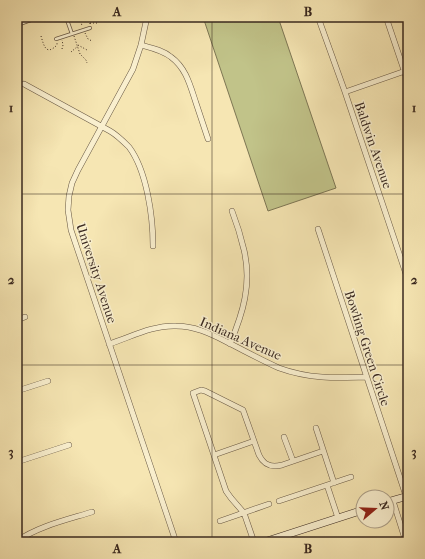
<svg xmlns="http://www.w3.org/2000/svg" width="425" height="559" viewBox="0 0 425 559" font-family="'IM FELL French Canon',serif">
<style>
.green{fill:#c1c389;stroke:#7d7654}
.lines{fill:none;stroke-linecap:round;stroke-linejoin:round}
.lane-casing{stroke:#685844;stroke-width:4}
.street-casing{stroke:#685844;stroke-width:6}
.secondary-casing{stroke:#39281f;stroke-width:8}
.path{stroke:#39281f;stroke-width:1;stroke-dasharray:1 2;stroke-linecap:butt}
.lane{stroke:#f9efce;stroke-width:2.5}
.street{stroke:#f9efce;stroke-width:5}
.secondary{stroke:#f9efce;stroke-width:7}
.grid{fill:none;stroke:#39281f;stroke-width:1;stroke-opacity:0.55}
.labels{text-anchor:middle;stroke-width:3;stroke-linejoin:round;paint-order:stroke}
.street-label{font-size:13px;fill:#39281f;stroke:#f9efce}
.neatline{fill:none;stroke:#39281f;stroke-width:1.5}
.grid-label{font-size:13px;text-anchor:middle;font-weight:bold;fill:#39281f}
</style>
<rect width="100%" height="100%" fill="#f6e6b3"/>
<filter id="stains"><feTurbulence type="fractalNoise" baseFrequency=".005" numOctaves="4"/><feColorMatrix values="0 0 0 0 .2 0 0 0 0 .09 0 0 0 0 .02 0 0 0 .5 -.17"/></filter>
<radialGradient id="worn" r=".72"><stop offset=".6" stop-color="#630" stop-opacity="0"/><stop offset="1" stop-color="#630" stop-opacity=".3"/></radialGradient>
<path class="green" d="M203,17h75l58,171 -68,23z"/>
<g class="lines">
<defs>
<path id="lane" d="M66,17l6,17
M17,25l22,-8
M56,39l34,-11"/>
<path id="street" d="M147,17l-6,28 -8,24 -55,101 -6,13 -3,13 -1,14 3,20 105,312
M318,17l27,75 63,188
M386,17l22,65
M141,45c11,3 21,5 30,12 15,11 19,28 25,46 4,12 8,24 12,36
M24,84l86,47c7,4 13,10 19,16 18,24 24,70 24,99
M345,92l63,-22
M318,229l88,267
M17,320l8,-3
M109,344c22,-7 44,-19 67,-18 18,0 33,7 49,15 18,9 36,19 54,27 30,11 57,10 87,9
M230,344c13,-31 22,-60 14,-94 -3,-13 -7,-26 -12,-39
M17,391l31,-10
M316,428l18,55
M284,437l9,24
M214,455l40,-14
M17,462l52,-17
M327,485l11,33
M279,501l72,-24
M393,501l13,41
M220,521l49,-17
M17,541c22,-15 49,-21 75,-29
M254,542l-10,-29 -13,-15 -5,-7 -33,-98 8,-3 4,1 38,19 16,45c5,10 12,13 23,10l41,-14"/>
<path id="secondary" d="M387,502l21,-6
M264,542l99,-32"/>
</defs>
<use href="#lane" class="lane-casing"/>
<use href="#street" class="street-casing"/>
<use href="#secondary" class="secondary-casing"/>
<path class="path" d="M48,17l2,4
M89,17l1,3 7,-3
M80,18l2,8
M90,20v4
M90,23h8
M85,33l3,6 4,2
M41,36c3,10 5,20 16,9v-2
M74,36l6,18 6,6 1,3
M78,45l9,5
M62,49l1,-4 -1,-5
M71,52l7,-6"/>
<use href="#lane" class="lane"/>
<use href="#street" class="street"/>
<use href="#secondary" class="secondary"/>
</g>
<path class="grid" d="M212,17v525M17,194h391M17,365h391"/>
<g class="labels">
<g class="street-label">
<text transform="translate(374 145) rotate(71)" y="5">Baldwin Avenue</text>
<text transform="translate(97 273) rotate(72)" y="5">University Avenue</text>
<text transform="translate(241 338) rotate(24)" y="5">Indiana Avenue</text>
<text transform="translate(368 348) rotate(72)" y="5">Bowling Green Circle</text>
</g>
</g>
<rect width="425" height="559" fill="none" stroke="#f6e6b3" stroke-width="44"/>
<g transform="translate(375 509) rotate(71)"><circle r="19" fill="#f9efce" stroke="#ac9f88"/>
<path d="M0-3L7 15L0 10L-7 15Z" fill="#8f2418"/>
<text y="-6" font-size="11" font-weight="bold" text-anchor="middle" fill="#39281f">N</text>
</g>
<rect x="22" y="22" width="381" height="515" class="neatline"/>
<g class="grid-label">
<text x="117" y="16">A</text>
<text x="308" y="16">B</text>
<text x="11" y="112">1</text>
<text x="414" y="112">1</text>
<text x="11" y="284">2</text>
<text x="414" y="284">2</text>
<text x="11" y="456">3</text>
<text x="414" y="456">3</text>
<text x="117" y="553">A</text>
<text x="308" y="553">B</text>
</g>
<rect width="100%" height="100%" filter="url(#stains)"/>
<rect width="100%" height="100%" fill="url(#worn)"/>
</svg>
